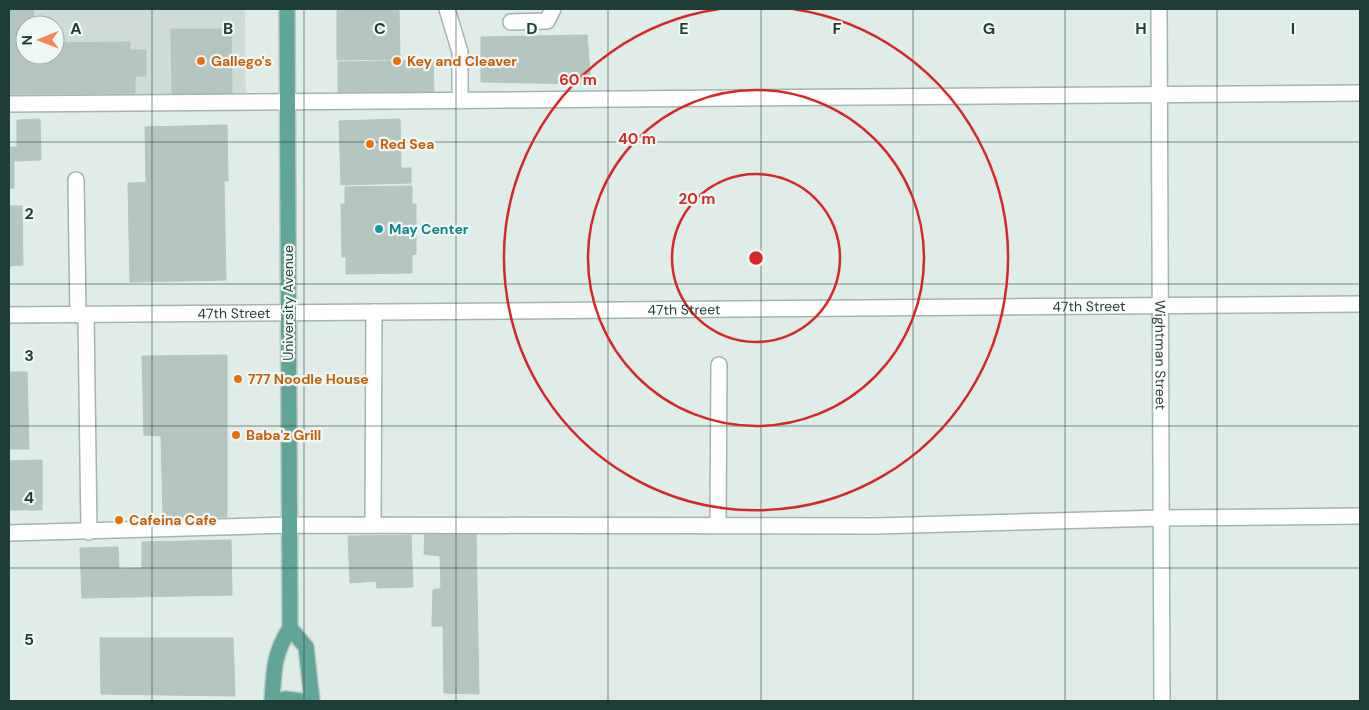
<svg xmlns="http://www.w3.org/2000/svg" width="1369" height="710" viewBox="0 0 1369 710" font-family="'DM Sans',sans-serif">
<style>
.built{fill:#cedbd6;fill-rule:evenodd}
.building{fill:#b5c6c0;stroke:#b2c5bf}
.lines{fill:none;stroke-linecap:round;stroke-linejoin:round}
.service-casing{stroke:#a2b4af;stroke-width:18}
.minor-casing{stroke:#a2b4af;stroke-width:18}
.secondary-casing{stroke:#9db8b0;stroke-width:18}
.primary-casing{stroke:#c0c9c7;stroke-width:18}
.service{stroke:#fff;stroke-width:15}
.minor{stroke:#fff;stroke-width:15}
.secondary{stroke:#fff;stroke-width:15}
.primary{stroke:#61a498;stroke-width:15}
.grid{fill:none;stroke:#1f3d37;stroke-width:1;stroke-opacity:0.55}
.ring{fill:none;stroke:#d62828;stroke-width:2.5}
.food-dot{fill:#e8710a;stroke:#f0f8f5;stroke-width:2}
.culture-dot{fill:#0f9aa8;stroke:#f0f8f5;stroke-width:2}
.labels{text-anchor:middle;stroke-width:4.5;stroke-linejoin:round;paint-order:stroke}
.food-label{font-size:14px;font-weight:bold;fill:#c56008;stroke:#f0f8f5;text-anchor:start}
.culture-label{font-size:14px;font-weight:bold;fill:#0d838f;stroke:#f0f8f5;text-anchor:start}
.street-label{font-size:14px;fill:#1f3d37;stroke:#f0f8f5}
.grid-label{font-size:16px;text-anchor:middle;font-weight:bold;fill:#1f3d37;stroke:#f0f8f5;stroke-width:4.5;stroke-linejoin:round;paint-order:stroke}
.centre{fill:#d62828;stroke:#f0f8f5;stroke-width:2.5}
.ring-label{font-size:15px;text-anchor:middle;font-weight:bold;fill:#d62828;stroke:#f0f8f5;stroke-width:4.5;stroke-linejoin:round;paint-order:stroke}
</style>
<rect width="100%" height="100%" fill="#dfece7"/>
<path class="built" d="M9,9h236l1,98 -237,1zM25,25h30v30h-30z"/>
<path class="building" d="M9,9h24l1,14 2,2h-11v30h30v-14l2,2 73,-1v8h16v26h-11v17l-126,1z
M337,9h62l1,50 -63,1z
M171,29h60l1,64 -60,1z
M587,35l4,49 -110,-2v-45z
M433,60l1,34h-96v-32z
M40,119l1,41 -27,1v27h-5v-41h8v-27z
M400,119l1,49h10v15l-70,2 -2,-64z
M227,125l1,56 -82,1 -1,-55z
M224,181l2,99 -96,2 -2,-99z
M412,186v18h4v50l-4,1v18l-66,1v-17h-4l-1,-53h4v-17z
M9,206h13l1,59 -14,1z
M227,355v162h-64l-2,-81 -17,-1 -2,-79z
M9,372h18l2,77h-20z
M42,460v50h-33v-49z
M476,532l3,162 -35,-1 -1,-67h-11l1,-36 8,-2 -1,-32 -16,-2 1,-21z
M411,535l2,52 -36,1 -1,-7 -26,2 -2,-47z
M231,540l1,55 -150,3 -2,-50 38,-1 1,22 23,-1v-26z
M100,638h133l2,58 -134,-2z"/>
<g class="lines">
<defs>
<path id="service" d="M447,9l13,43v49
M511,22l36,-1 6,-12
M9,104l1351,-11
M76,180l2,135
M86,315l3,217
M373,525l1,-213
M718,526l1,-161
M9,533l280,-8 587,1 286,-8 198,-2"/>
<g id="minor">
<path id="s1" d="M9,315l1351,-11"/>
</g>
<g id="secondary">
<path id="s2" d="M1159,9l3,692"/>
</g>
<path id="primary" d="M290,628l16,19 6,54
M272,701c2,-30 1,-46 18,-73l-3,-619
M274,701l12,-2 16,2"/>
</defs>
<use href="#service" class="service-casing"/>
<use href="#minor" class="minor-casing"/>
<use href="#secondary" class="secondary-casing"/>
<use href="#primary" class="primary-casing"/>
<use href="#service" class="service"/>
<use href="#minor" class="minor"/>
<use href="#secondary" class="secondary"/>
<use href="#primary" class="primary"/>
</g>
<path class="grid" d="M152,9v692M304,9v692M456,9v692M608,9v692M761,9v692M913,9v692M1065,9v692M1217,9v692M9,142h1351M9,284h1351M9,426h1351M9,568h1351"/>
<g class="ring">
<circle cx="756" cy="258" r="84"/>
<circle cx="756" cy="258" r="168"/>
<path d="M793 9A252 252 0 1 1 719 9"/>
</g>
<g class="food-dot">
<circle cx="201" cy="61" r="5"/>
<circle cx="397" cy="61" r="5"/>
<circle cx="370" cy="144" r="5"/>
<circle cx="238" cy="379" r="5"/>
<circle cx="236" cy="435" r="5"/>
<circle cx="119" cy="520" r="5"/>
</g>
<circle class="culture-dot" cx="379" cy="229" r="5"/>
<g class="labels">
<g class="food-label">
<text x="211" y="66">Gallego's</text>
<text x="407" y="66">Key and Cleaver</text>
<text x="380" y="149">Red Sea</text>
<text x="248" y="384">777 Noodle House</text>
<text x="246" y="440">Baba'z Grill</text>
<text x="129" y="525">Cafeina Cafe</text>
</g>
<g class="culture-label">
<text x="389" y="234">May Center</text>
</g>
<g class="street-label">
<text transform="translate(288 303) rotate(-90)" y="5">University Avenue</text>
<text dy="5" stroke="none"><textPath href="#s1" startOffset="1080">47th Street</textPath></text>
<text dy="5" stroke="none"><textPath href="#s1" startOffset="675">47th Street</textPath></text>
<text dy="5" stroke="none"><textPath href="#s1" startOffset="225">47th Street</textPath></text>
<text dy="5" stroke="none"><textPath href="#s2" startOffset="346">Wightman Street</textPath></text>
</g>
</g>
<g class="grid-label">
<text x="76" y="34">A</text>
<text x="228" y="34">B</text>
<text x="380" y="34">C</text>
<text x="532" y="34">D</text>
<text x="684" y="34">E</text>
<text x="837" y="34">F</text>
<text x="989" y="34">G</text>
<text x="1141" y="34">H</text>
<text x="1293" y="34">I</text>
<text x="29" y="219">2</text>
<text x="29" y="361">3</text>
<text x="29" y="503">4</text>
<text x="29" y="645">5</text>
</g>
<circle cx="756" cy="258" r="8" class="centre"/>
<g class="ring-label">
<text x="578" y="85">60 m</text>
<text x="637" y="144">40 m</text>
<text x="697" y="204">20 m</text>
</g>
<rect width="1369" height="710" fill="none" stroke="#1f3d37" stroke-width="20"/>
<g transform="translate(40 40) rotate(269)"><circle r="24" fill="#f0f8f5" stroke="#9cada9"/>
<path d="M0-4L9 19L0 12L-9 19Z" fill="#fa864f"/>
<text y="-8" font-size="14" font-weight="bold" text-anchor="middle" fill="#1f3d37">N</text>
</g>
</svg>
